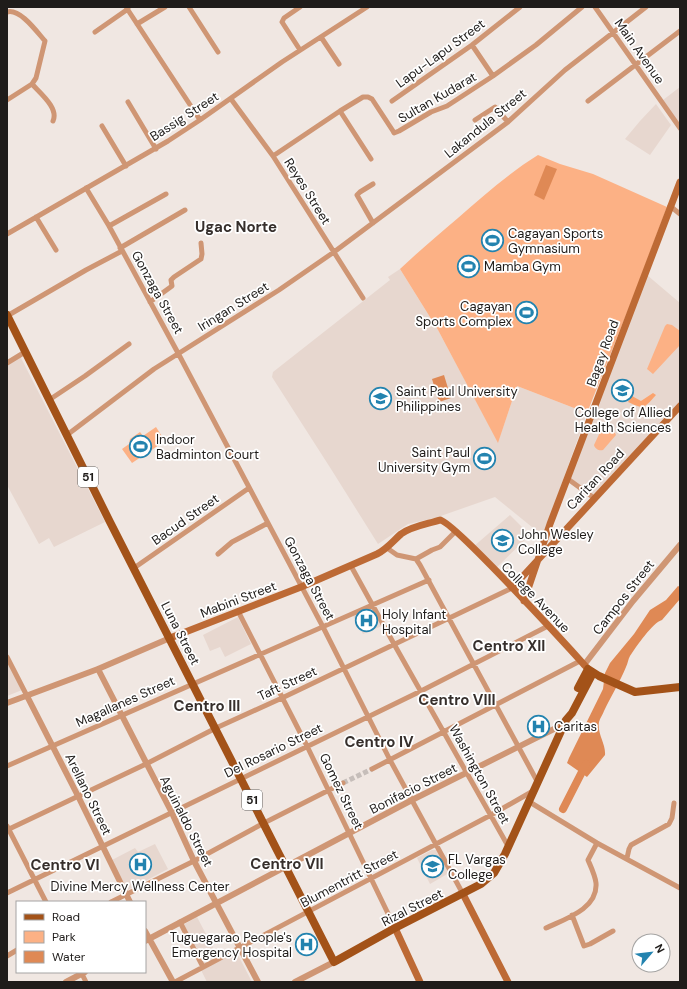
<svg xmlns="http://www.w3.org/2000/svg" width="687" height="989" viewBox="0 0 687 989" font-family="'DM Sans',sans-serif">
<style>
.built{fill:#e7d7cf}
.green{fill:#fcb185}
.forest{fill:#fba36e}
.water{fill:#df8955}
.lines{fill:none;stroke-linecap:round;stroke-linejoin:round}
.river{stroke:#df8955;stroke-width:8}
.minor-tunnel{stroke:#c6beba;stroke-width:5;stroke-dasharray:5 2.5;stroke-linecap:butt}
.minor{stroke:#cf9674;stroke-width:5}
.tertiary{stroke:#cf9674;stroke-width:6}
.secondary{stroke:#bd6a35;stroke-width:7}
.primary{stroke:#a35218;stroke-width:8}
.labels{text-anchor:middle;stroke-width:3.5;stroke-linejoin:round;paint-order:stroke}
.shield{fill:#fff;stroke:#62605f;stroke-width:1}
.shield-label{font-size:12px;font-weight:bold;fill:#1f1c1a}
.street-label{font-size:13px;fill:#1f1c1a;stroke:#fff}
.poi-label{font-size:13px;fill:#1f1c1a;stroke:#fff;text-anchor:start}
.quarter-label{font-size:15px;font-weight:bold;fill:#362f2c;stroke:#fff}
</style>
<rect width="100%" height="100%" fill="#f0e7e2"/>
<path class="built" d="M680,87v38l-17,-25z
M656,104l15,21 -21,30 -25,-16 15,-18z
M400,269l38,61 60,112 19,-56 70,27 -44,123 -48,-39 -60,21 -27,6 -30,20 -47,-75 -59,-92 1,-5 117,-92 -2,-3z
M647,275l33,28v98l-87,94 -23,-17z
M20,356l85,166 -51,25 -5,-9 -10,6 -32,-59v-121z
M510,515l20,20 -35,34 -22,-22z
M371,607l11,19 -19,8 -10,-18z
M238,617l13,27 -26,13 -5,-10 -10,4 -7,-16z
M7,662l15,28 -15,6z
M155,844l13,25 -40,21 -16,-30 23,-12 3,4z
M432,850h5l12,23 -19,11 -13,-26z
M197,917l21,40 -15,8 -20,-40z
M237,953l15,29h-45l-6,-12z"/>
<path class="green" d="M538,155l22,9 33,10 74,33 -33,88 -47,118 -70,-27 -19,57 -60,-113 -38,-61c19,-18 38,-34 58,-51 25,-22 51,-45 80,-63z
M667,324l5,1 8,6v14l-27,29 -6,-5 18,-43z
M156,427l9,14 -33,22 -10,-14 7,-5 1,-5 10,-7 3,4z
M602,428l13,5 1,2 -13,15c-4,1 -8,-1 -9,-5z"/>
<path class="forest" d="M653,393l3,2c-12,13 -11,15 -28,7l4,-6 9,5z"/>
<path class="water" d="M546,165l11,4 -13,31 -10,-5z
M444,375l7,23 -12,4 -7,-23z
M678,586l2,1v12l-18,21c-9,2 -26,27 -32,36 -2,3 -2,7 -4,11 -6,15 -15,29 -22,44 -1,3 -4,7 -5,11 -2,12 7,22 6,33l-18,22 -20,-14 2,-5 34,-69 2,-16 5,-10 24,-29 16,-24 16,-10z"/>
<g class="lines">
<path class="river" d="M563,809l23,-45"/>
<path class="minor-tunnel" d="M343,783l29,-14"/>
<path class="minor" d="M126,7l74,113
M189,7l29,45
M595,7l85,121
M7,12c13,-4 30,20 38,29l-9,37 -4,6 -25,16
M137,24l28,-17
M95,32l33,-23
M321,37l18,27
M472,45l21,31
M300,50l-18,-28 2,-4 16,-11
M32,84c8,9 27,24 21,37
M231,99l42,57 90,142
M392,101l80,-56 48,-38
M588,101l92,-70
M128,102l28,47
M340,111l31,48
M475,120l20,-13 13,15
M102,126l24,40
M273,156l67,-45 23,-14h5l4,2 21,32 1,2 5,-2 32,-19 16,-6 46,-30 43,-31 46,-38
M373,184l-13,8 -3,3 16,28
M86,188l23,38 69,127 145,274 67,133 73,134
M670,206l10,8
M36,217l20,33
M109,226l57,-32
M7,234l161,-93 32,-21 82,-58 85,-55
M120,248l65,-38
M150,302l22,-16 -1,-6 3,-3 27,-18 1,-5 -1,-11
M7,316l79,-46 36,-19
M7,363l18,-11
M49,400l36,-24 44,-32
M67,435l87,-66 125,-79 55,-38 174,-130 57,-52 81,-63
M568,479l26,19
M387,548l10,7 19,4 4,6 117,216
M218,554l14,-12 36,-19
M416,559l16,-9 8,-3 16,-16
M351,566l43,78 114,202
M134,568l115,-80
M238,611l69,135 88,182
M7,657l20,39
M7,766l422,-186
M372,769l208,-108
M528,801l69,42 83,45
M7,826l39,76
M7,830l139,-66 70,-36 66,-30 230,-110
M627,858l2,-9 2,-4 38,-21 3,-6 2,-15
M7,893l414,-202 127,-65
M111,902l83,-41 70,-38 79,-40
M572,915l12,31 6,-2 23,-13
M180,922l23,45
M546,928c19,-9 52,-19 50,-45 -1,-8 -5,-16 -8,-23l9,-17
M7,956l10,-6
M81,972l5,10
M175,982l316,-167 42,-24"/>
<path class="tertiary" d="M584,665l49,-64 47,-56
M98,669l74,144 22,48 64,121
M27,696l51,100 52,106
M7,703l91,-34 72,-31
M145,931l28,51
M145,941l267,-141 152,-76
M66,982l19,-10
M295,982l39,-20"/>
<path class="secondary" d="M512,588l168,-182
M524,601l26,-77 130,-342
M170,638l131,-51 76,-33c10,-5 16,-13 24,-20 11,-8 27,-10 39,-14 13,1 131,130 148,149
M463,894l45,88
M395,928l25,54"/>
<path class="primary" d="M7,315l103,207 224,440 61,-34 86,-44 13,-11 11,-19 61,-134 6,-7 21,-40
M578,688l10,-19 11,7 36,16 45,-5"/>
</g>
<defs>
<symbol id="stadium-ring" viewBox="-11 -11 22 22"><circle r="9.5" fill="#fff" stroke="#2383af" stroke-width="1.5"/><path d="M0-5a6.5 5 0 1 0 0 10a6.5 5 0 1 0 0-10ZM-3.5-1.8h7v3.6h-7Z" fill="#2383af"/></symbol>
<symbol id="university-ring" viewBox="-11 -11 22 22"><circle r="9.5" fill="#fff" stroke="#2383af" stroke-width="1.5"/><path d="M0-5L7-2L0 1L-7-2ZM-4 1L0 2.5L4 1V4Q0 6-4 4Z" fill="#2383af"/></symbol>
<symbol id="hospital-ring" viewBox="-11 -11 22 22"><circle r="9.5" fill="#fff" stroke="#2383af" stroke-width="1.5"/><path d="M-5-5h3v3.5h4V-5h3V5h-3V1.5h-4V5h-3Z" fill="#2383af"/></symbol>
</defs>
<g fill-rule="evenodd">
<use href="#stadium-ring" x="480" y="228" width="25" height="25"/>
<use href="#stadium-ring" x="456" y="254" width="25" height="25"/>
<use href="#stadium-ring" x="514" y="300" width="25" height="25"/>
<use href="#university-ring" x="610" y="378" width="25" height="25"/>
<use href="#university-ring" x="368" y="386" width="25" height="25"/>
<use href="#stadium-ring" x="128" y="434" width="25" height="25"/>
<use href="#stadium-ring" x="472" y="446" width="25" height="25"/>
<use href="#university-ring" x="490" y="528" width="25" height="25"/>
<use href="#hospital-ring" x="354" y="608" width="25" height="25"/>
<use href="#hospital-ring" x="526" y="714" width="25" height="25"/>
<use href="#hospital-ring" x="128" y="852" width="25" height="25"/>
<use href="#university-ring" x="420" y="854" width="25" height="25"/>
<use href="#hospital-ring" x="294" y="932" width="25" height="25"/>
</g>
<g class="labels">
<g class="shield">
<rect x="78" y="467" width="20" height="20" rx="3"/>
<rect x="242" y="790" width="20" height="20" rx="3"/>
</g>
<g class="shield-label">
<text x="88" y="481">51</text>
<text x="252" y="804">51</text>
</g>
<g class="street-label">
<text transform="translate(640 51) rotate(55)" y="5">Main Avenue</text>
<text transform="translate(440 53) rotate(-36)" y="5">Lapu-Lapu Street</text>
<text transform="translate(437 97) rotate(-30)" y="5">Sultan Kudarat</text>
<text transform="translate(184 116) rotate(-33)" y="5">Bassig Street</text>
<text transform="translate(485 123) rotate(-39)" y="5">Lakandula Street</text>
<text transform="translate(308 191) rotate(58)" y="5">Reyes Street</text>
<text transform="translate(158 292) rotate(61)" y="5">Gonzaga Street</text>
<text transform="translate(233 306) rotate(-32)" y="5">Iringan Street</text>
<text transform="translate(602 353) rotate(-70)" y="5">Bagay Road</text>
<text transform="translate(595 479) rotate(-47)" y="5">Caritan Road</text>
<text transform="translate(185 519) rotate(-35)" y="5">Bacud Street</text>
<text transform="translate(310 578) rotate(62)" y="5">Gonzaga Street</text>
<text transform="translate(536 597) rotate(46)" y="5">College Avenue</text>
<text transform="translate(623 597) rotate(-52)" y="5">Campos Street</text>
<text transform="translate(238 599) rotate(-21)" y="5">Mabini Street</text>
<text transform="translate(181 633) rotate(63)" y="5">Luna Street</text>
<text transform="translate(287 683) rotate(-25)" y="5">Taft Street</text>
<text transform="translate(125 701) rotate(-24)" y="5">Magallanes Street</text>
<text transform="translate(273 750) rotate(-26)" y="5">Del Rosario Street</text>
<text transform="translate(480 774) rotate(61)" y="5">Washington Street</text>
<text transform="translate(413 788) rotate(-27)" y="5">Bonifacio Street</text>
<text transform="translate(342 791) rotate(64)" y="5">Gomez Street</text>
<text transform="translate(89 794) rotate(64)" y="5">Arellano Street</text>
<text transform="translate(187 821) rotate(63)" y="5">Aguinaldo Street</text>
<text transform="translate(349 878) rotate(-28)" y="5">Blumentritt Street</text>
<text transform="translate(412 907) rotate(-27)" y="5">Rizal Street</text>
</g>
<g class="poi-label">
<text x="508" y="238">Cagayan Sports<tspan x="508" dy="15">Gymnasium</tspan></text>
<text x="484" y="271">Mamba Gym</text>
<text x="512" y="311" text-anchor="end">Cagayan<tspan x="512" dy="15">Sports Complex</tspan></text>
<text x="396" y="396">Saint Paul University<tspan x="396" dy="15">Philippines</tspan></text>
<text x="623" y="417" text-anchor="middle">College of Allied<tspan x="623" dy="15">Health Sciences</tspan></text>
<text x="156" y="444">Indoor<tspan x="156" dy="15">Badminton Court</tspan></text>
<text x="470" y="457" text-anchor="end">Saint Paul<tspan x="470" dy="15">University Gym</tspan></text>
<text x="518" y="539">John Wesley<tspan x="518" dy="15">College</tspan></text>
<text x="382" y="619">Holy Infant<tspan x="382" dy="15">Hospital</tspan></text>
<text x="554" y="731">Caritas</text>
<text x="448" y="864">FL Vargas<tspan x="448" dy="15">College</tspan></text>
<text x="140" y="891" text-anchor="middle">Divine Mercy Wellness Center</text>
<text x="292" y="942" text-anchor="end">Tuguegarao People's<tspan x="292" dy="15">Emergency Hospital</tspan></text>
</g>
<g class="quarter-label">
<text x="236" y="232">Ugac Norte</text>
<text x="509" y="651">Centro XII</text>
<text x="457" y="705">Centro VIII</text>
<text x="207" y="711">Centro III</text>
<text x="379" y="747">Centro IV</text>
<text x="287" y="869">Centro VII</text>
<text x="65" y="870">Centro VI</text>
</g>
</g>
<rect width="687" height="989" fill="none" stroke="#1f1c1a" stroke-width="16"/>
<rect x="16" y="901" width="130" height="72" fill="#ffffff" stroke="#a5a4a3"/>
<rect x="24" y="914" width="20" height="6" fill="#a35218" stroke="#a5a4a3"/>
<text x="52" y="921" font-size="12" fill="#1f1c1a">Road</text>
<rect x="24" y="931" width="20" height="12" fill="#fcb185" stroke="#a5a4a3"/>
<text x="52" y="941" font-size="12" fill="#1f1c1a">Park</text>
<rect x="24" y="951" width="20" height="12" fill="#df8955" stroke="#a5a4a3"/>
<text x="52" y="961" font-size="12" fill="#1f1c1a">Water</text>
<g transform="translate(651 953) rotate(62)"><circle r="19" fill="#ffffff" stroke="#a5a4a3"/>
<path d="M0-3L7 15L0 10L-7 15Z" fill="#2383af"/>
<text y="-6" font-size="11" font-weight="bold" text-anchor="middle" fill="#1f1c1a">N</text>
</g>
</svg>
